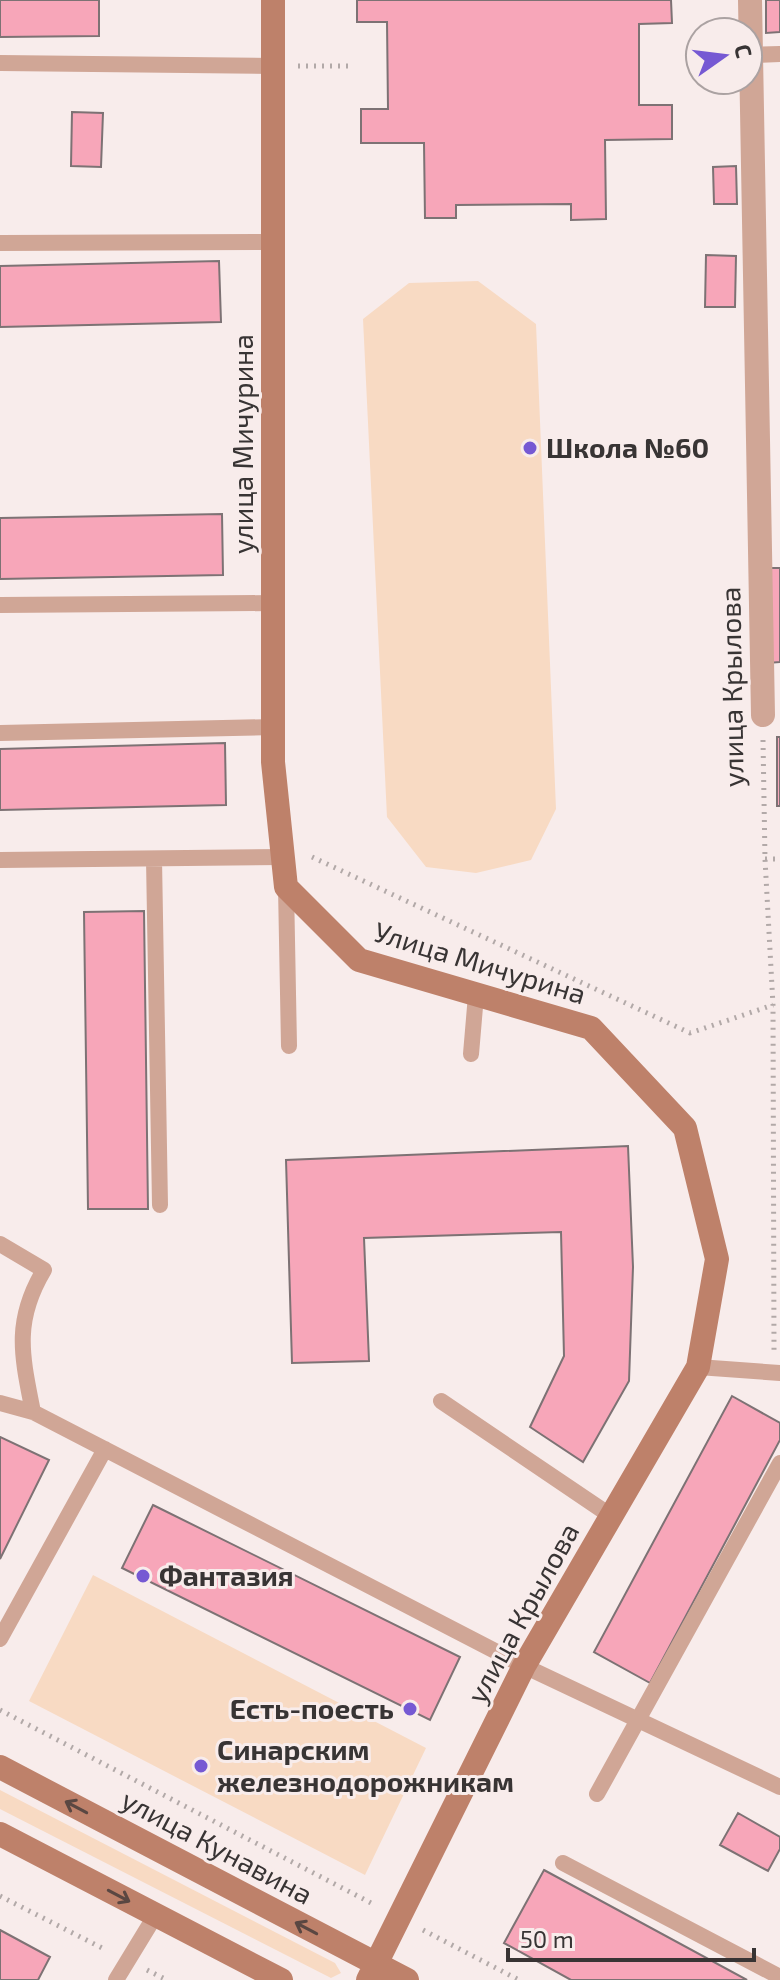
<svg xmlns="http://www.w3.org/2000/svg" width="780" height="1980" viewBox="0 0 780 1980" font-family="'Exo 2',sans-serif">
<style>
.green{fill:#f8dac3}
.building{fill:#f7a6b9;stroke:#7d7274;stroke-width:2}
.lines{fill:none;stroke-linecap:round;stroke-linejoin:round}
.path{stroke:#b2a9a8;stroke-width:5;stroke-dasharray:2 6;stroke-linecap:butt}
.lane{stroke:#d0a696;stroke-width:16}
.street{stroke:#d0a696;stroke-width:24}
.secondary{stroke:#be816a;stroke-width:24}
.oneway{stroke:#5a4742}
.poi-dot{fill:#7659d3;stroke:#f8eceb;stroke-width:3}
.labels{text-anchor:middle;stroke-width:6;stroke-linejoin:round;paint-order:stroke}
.street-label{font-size:28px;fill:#383434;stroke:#f8eceb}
.poi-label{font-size:28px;font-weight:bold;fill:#383434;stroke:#f8eceb;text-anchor:start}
</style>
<rect width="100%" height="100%" fill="#f8eceb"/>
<path class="green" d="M478,281l58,43 20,485 -25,51 -55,13 -50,-6 -39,-50 -24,-498 46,-36z
M93,1575l333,173 -61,127 -336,-174z
M0,1790l335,173 6,10 -10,5 -331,-169z"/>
<path class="building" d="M0,0h99v36l-99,1z
M357,0h314l1,23 -33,1v81h33v34l-67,1 1,79 -35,1v-16l-115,1v13h-31l-1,-75h-63v-34h27l-1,-87h-30z
M766,0h14v32l-14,1z
M72,112l31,1 -2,54 -30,-1z
M736,166l1,38h-23l-1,-37z
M706,255l30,1 -1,51h-30z
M219,261l2,61 -221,5v-61z
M222,514l1,61 -223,4v-61z
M768,568h12v94l-12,1z
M777,737h3v69h-3z
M225,743l1,62 -226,5v-61z
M144,911l4,298h-60l-4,-297z
M628,1146l5,121 -4,114 -46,81 -53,-35 34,-71 -3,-124 -197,6 5,123 -77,2 -6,-203z
M732,1396l48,27v17l-130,243 -56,-31z
M0,1437l49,23 -49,99z
M153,1505l307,152 -30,63 -308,-152z
M738,1813l42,24v12l-12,22 -48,-26z
M544,1870l203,110h-176l-67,-37z
M0,1930l50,27 -12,23h-38z"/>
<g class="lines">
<path class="path" d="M298,66h50
M763,740l2,119 8,146 1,345
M312,857l378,176 83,-28
M765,859h15
M0,1710l375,195
M0,1896l106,54
M423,1930l96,50
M147,1970l20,10"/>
<path class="lane" d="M751,55l29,-1
M0,63l273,3
M0,243l273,-1
M0,605l273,-2
M0,733l273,-6
M154,859l6,346
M0,860l283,-3
M286,887l3,159
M471,1054l5,-59
M0,1244l44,26c-31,52 -22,86 -11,142
M698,1367l82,6
M441,1401l170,115
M0,1403l33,9 491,254 256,121
M0,1639l105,-190
M597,1794l183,-331
M563,1863l217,114
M116,1980l39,-64"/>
<path class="street" d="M750,0l13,715"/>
<path class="secondary" d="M273,0v762l13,125 73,73 232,68 94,100 32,131 -19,108 -174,299 -156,314
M0,1767l407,213
M0,1834l281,146"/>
</g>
<defs><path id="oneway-shaft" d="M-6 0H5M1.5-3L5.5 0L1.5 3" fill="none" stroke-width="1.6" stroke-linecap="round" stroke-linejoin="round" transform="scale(2)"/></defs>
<g class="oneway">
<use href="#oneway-shaft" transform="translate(76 1807) rotate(-152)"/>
<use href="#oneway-shaft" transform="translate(119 1896) rotate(28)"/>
<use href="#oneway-shaft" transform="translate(306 1928) rotate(-152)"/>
</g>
<g class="poi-dot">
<circle cx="530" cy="448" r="8"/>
<circle cx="143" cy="1576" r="8"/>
<circle cx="410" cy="1709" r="8"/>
<circle cx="201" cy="1766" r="8"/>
</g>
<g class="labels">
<g class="street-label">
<text transform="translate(243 444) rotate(-90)" y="10">улица Мичурина</text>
<text transform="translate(732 687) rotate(-91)" y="10">улица Крылова</text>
<text transform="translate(480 963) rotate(17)" y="10">Улица Мичурина</text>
<text transform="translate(523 1613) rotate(-61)" y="10">улица Крылова</text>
<text transform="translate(217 1847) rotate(28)" y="10">улица Кунавина</text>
</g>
<g class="poi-label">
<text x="546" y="458">Школа №60</text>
<text x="159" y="1586">Фантазия</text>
<text x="394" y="1719" text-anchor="end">Есть-поесть</text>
<text x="217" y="1760">Синарским<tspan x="217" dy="32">железнодорожникам</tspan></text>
</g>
</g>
<g transform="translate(724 56) rotate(76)"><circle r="38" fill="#f8eceb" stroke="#aba2a2" stroke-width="2"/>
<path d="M0-6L14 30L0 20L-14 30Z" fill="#7659d3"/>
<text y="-12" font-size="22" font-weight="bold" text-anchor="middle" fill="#383434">С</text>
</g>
<path d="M508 1948v12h246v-12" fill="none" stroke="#383434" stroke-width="4"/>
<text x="520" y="1948" font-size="24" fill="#383434" stroke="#f8eceb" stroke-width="6" paint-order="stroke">50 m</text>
</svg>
